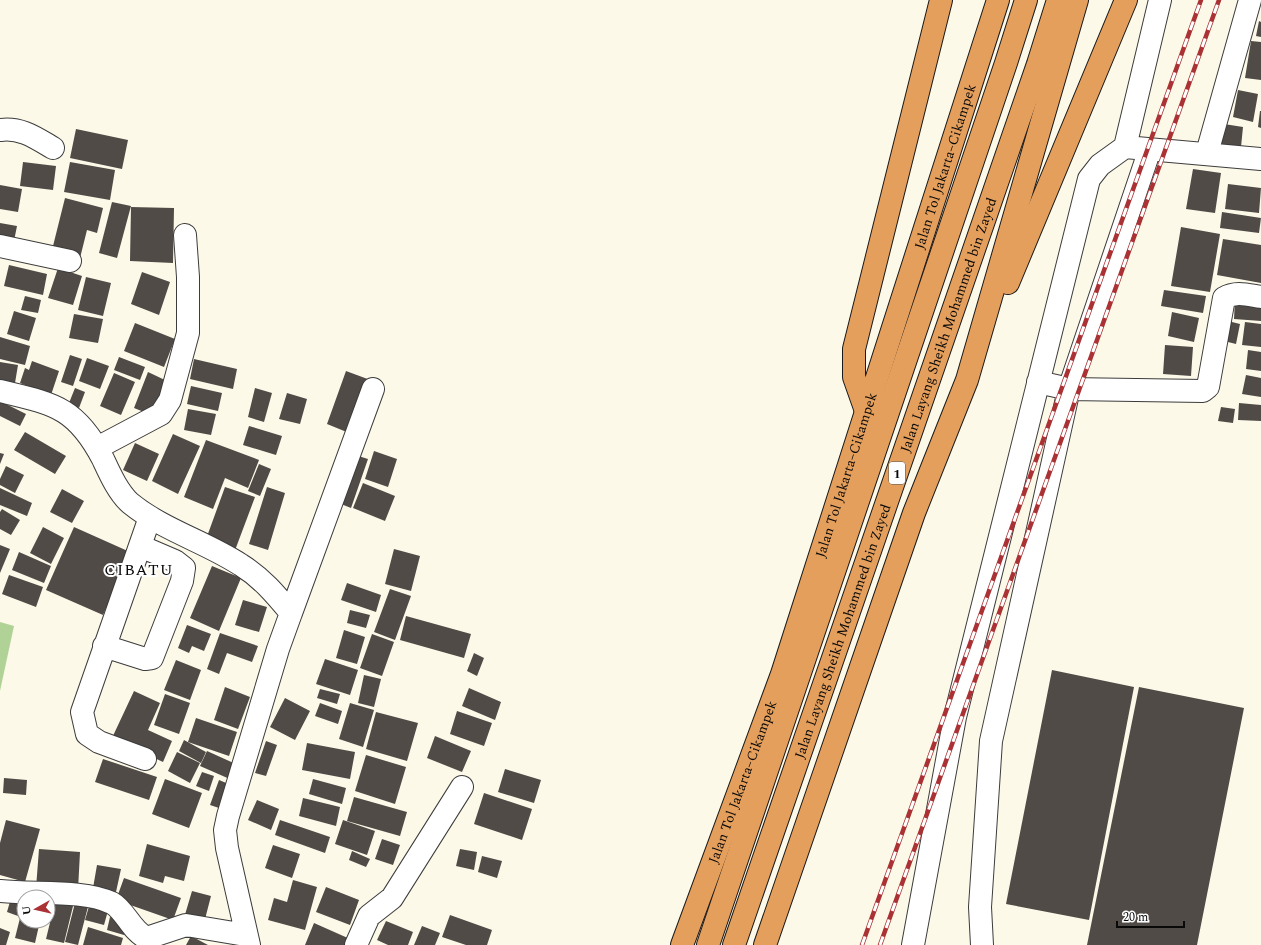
<svg xmlns="http://www.w3.org/2000/svg" width="1261" height="945" viewBox="0 0 1261 945" font-family="Spectral,serif">
<style>
.forest{fill:#b0d297}
.building{fill:#514b47}
.lines{fill:none;stroke-linecap:round;stroke-linejoin:round}
.minor-casing{stroke:#3c3c3c;stroke-width:24}
.highway-casing{stroke:#1a1a1a;stroke-width:24}
.minor{stroke:#fff;stroke-width:22}
.highway{stroke:#e59f5d;stroke-width:22}
.rail-casing{stroke:#aa3134;stroke-width:4.5}
.rail{stroke:#fff;stroke-width:3;stroke-dasharray:9;stroke-linecap:butt}
.labels{text-anchor:middle;stroke-width:4;stroke-linejoin:round;paint-order:stroke}
.shield{fill:#fff;stroke:#535353;stroke-width:1}
.shield-label{font-size:13px;font-weight:bold;fill:#090909}
.street-label{font-size:14px;fill:#090909;stroke:#fff}
.quarter-label{font-size:16px;letter-spacing:1px;fill:#090909;stroke:#fff}
</style>
<rect width="100%" height="100%" fill="#fdf9e8"/>
<path class="forest" d="M0,622l14,4 -14,65z"/>
<path class="building" d="M1259,21l2,1v15l-5,-1z
M1251,41l10,1v38l-16,-2z
M1238,90l20,4 -5,28 -20,-5z
M1260,111h1v17l-3,-1z
M1224,124l19,3 -2,20 -20,-3z
M76,129l52,11 -6,29 -52,-11z
M23,162l33,4 -3,24 -33,-4z
M70,162l45,8 -5,30 -46,-8z
M1193,169l28,4 -6,40 -29,-4z
M1228,184l33,4 -2,25 -34,-4z
M0,185l22,4 -4,23 -18,-3z
M65,198l38,10 -6,25 -10,-3 -7,28 -28,-8z
M112,202l19,4 -14,52 -18,-5z
M131,207l43,1 -1,55 -43,-2z
M1222,212l39,6 -2,15 -39,-5z
M0,223l17,3 -4,20 -13,-3z
M1181,227l39,7 -10,58 -39,-6z
M1223,239l38,6v38l-44,-8z
M9,265l38,9 -4,21 -39,-9z
M58,268l24,8 -9,29 -25,-7z
M142,272l28,10 -11,33 -28,-11z
M86,277l25,6 -8,33 -25,-6z
M1164,290l42,6 -3,17 -42,-7z
M25,296l16,4 -3,13 -17,-3z
M1235,299l26,2v20l-27,-2z
M14,311l22,7 -7,23 -22,-7z
M1172,312l27,6 -5,24 -26,-6z
M74,314l29,5 -5,24 -29,-5z
M1224,320l16,4 -4,20 -16,-4z
M1245,322l16,2v23l-19,-2z
M135,323l40,16 -11,28 -40,-16z
M0,337l30,9 -5,19 -25,-6z
M1165,345l28,2 -2,29 -28,-2z
M1248,350l13,2v19l-15,-2z
M70,355l12,4 -9,27 -12,-4z
M119,357l26,10 -5,13 -26,-10z
M87,358l22,8 -9,23 -21,-8z
M194,359l43,10 -4,20 -43,-10z
M32,361l27,10 -8,24 -31,-12 5,-15 4,2z
M0,362l18,3 -3,18 -15,-2z
M346,371l27,10 -19,54 -27,-11z
M148,372l19,9 -13,35 -20,-8z
M114,373l21,9 -14,33 -21,-9z
M1246,375l15,3v19l-19,-3z
M191,386l31,7 -4,18 -31,-7z
M75,388l10,4 -6,16 -10,-5z
M255,388l17,5 -8,29 -16,-5z
M287,393l20,6 -7,25 -21,-5z
M0,401l26,13 -6,12 -20,-10z
M1239,403l22,2v16l-23,-1z
M1221,407l14,2 -2,14 -15,-2z
M188,409l28,5 -5,21 -27,-5z
M249,426l33,10 -6,19 -33,-10z
M25,432l41,24 -11,18 -41,-24z
M173,434l27,12 -22,48 -26,-13z
M206,440l53,20 -11,28 -23,-10 -12,31 -29,-12z
M135,443l24,11 -12,27 -24,-11z
M374,451l23,8 -9,28 -23,-8z
M0,453l4,1 -4,10z
M352,454l16,5 -17,49 -15,-6z
M259,464l12,5 -11,27 -12,-5z
M6,466l18,9 -9,18 -15,-8v-6z
M363,483l32,13 -10,25 -32,-13z
M225,487l30,10 -21,56 -29,-11z
M267,487l18,6 -17,57 -19,-6z
M0,488l32,15 -5,13 -27,-11z
M62,489l22,12 -12,22 -22,-11z
M2,509l18,11 -9,15 -11,-6v-17z
M43,527l21,11 -13,26 -21,-11z
M74,527l56,25 -27,63 -57,-25z
M0,545l10,4 -10,24z
M394,549l26,7 -9,35 -26,-7z
M19,552l32,14 -7,17 -32,-13z
M212,566l29,12 -22,53 -29,-13z
M9,575l34,12 -7,20 -34,-13z
M347,583l34,12 -5,17 -35,-12z
M390,589l21,7 -16,44 -21,-8z
M243,600l24,7 -8,25 -24,-7z
M350,610l20,5 -4,13 -19,-5z
M406,616l65,18 -7,24 -64,-18z
M187,625l24,9 -7,17 -12,-5 -3,7 -11,-5z
M344,630l21,7 -8,27 -21,-6z
M220,633l38,13 -6,16 -25,-9 -8,21 -12,-5z
M372,634l22,8 -12,34 -22,-8z
M474,653l10,5 -7,18 -10,-5z
M325,659l33,11 -8,25 -34,-11z
M176,660l25,10 -11,30 -26,-10z
M1052,670l82,17 -45,233 -83,-16z
M364,675l17,4 -7,28 -16,-4z
M225,687l25,10 -12,32 -24,-9z
M1139,687l105,21 -47,237h-110z
M469,688l32,14 -6,18 -33,-14z
M320,689l20,5 -3,10 -20,-6z
M134,691l26,12 -12,27 24,11 -9,21 -51,-24z
M165,694l25,9 -11,31 -25,-9z
M285,698l25,13 -15,29 -25,-13z
M320,703l22,8 -4,13 -23,-8z
M350,703l24,7 -11,37 -24,-8z
M457,711l35,12 -8,23 -34,-12z
M376,712l42,11 -11,38 -41,-12z
M196,718l41,14 -8,24 -41,-14z
M435,736l36,15 -9,21 -35,-14z
M184,740l22,12 -5,11 -22,-12z
M266,741l11,4 -11,31 -11,-3z
M307,743l48,9 -5,27 -48,-9z
M207,751l31,14 -6,15 -32,-14z
M177,752l23,11 -10,20 -22,-12z
M366,755l40,12 -11,37 -40,-13z
M103,759l54,18 -8,23 -54,-18z
M505,769l36,11 -7,23 -36,-11z
M202,772l12,4 -5,15 -13,-5z
M4,778l23,2 -1,15 -23,-2z
M165,779l37,14 -13,35 -37,-14z
M313,779l33,9 -4,16 -33,-10z
M219,780l12,5 -9,24 -12,-4z
M484,793l48,16 -10,31 -48,-16z
M354,797l53,15 -7,24 -53,-15z
M303,798l37,9 -4,19 -37,-10z
M257,800l22,9 -8,21 -23,-10z
M6,820l34,9 -15,53 -25,-7v-32z
M280,820l50,17 -5,16 -50,-18z
M343,820l32,11 -8,24 -32,-11z
M382,839l18,6 -7,20 -18,-6z
M147,844l43,12 -6,25 -19,-5 -2,7 -24,-7z
M273,845l27,9 -8,24 -27,-10z
M39,849l41,3 -2,38 -42,-2z
M460,849l17,3 -3,18 -18,-4z
M352,851l18,8 -4,8 -17,-7z
M482,856l20,5 -5,17 -19,-6z
M97,865l24,4 -5,23 -23,-4z
M124,878l57,20 -8,22 -57,-20z
M293,880l24,7 -12,43 -37,-10 6,-22 13,4z
M326,887l33,13 -9,25 -34,-13z
M192,891l19,5 -7,27 -20,-5z
M11,898l11,4 -4,14 -11,-4z
M56,898l18,4 -10,41 -18,-4z
M76,899l13,4 -11,42 -13,-3z
M90,903l19,4 -5,18 -19,-5z
M21,914l3,1v6h16l-5,22 -20,-5z
M450,915l42,15 -5,15h-21l-24,-8z
M110,917l17,4 -3,14 -17,-5z
M386,921l27,11 -5,13h-20l-11,-5z
M314,923l36,16 -3,6h-42z
M422,926l18,7 -5,12h-21z
M88,927l35,11 -2,7h-38z
M0,928l10,4 -4,13h-6z
M191,936l17,9h-22z"/>
<g class="lines">
<defs>
<path id="minor" d="M0,130c21,-3 36,8 53,18
M1125,147l35,-147
M1207,153l43,-153
M0,246l70,15
M1038,382l31,7 134,2 5,-4 16,-89c12,-7 24,-3 37,-1
M0,391c54,13 76,16 103,68 7,15 15,33 27,44 33,27 76,39 111,62 21,13 35,30 50,48l-13,36 -50,167 -3,14 2,18 22,97
M97,448l64,-34 9,-14 18,-67v-56l-3,-42
M291,613l82,-224
M104,646l41,13 7,-1 30,-77 2,-13 -9,-7 -35,-15
M145,759l-46,-17 -12,-8 -5,-22 68,-195
M0,891c34,4 83,-2 112,12 13,7 20,29 35,35l39,-13 60,10
M356,945l13,-29 23,-18 70,-111
M913,945l42,-228 134,-538 11,-14 25,-18 136,12
M982,945l-2,-38 11,-166 78,-352 81,-240"/>
<g id="highway">
<path d="M1008,283l118,-283"/>
<path d="M866,411l-12,-34v-28l87,-349"/>
<path id="s1" d="M682,945l100,-271 216,-674"/>
<path d="M708,945l298,-882 20,-63"/>
<path id="s2" d="M734,945l304,-881 20,-64"/>
<path d="M765,945l149,-432 53,-133 110,-380"/>
</g>
</defs>
<use href="#minor" class="minor-casing"/>
<use href="#highway" class="highway-casing"/>
<use href="#minor" class="minor"/>
<use href="#highway" class="highway"/>
<defs>
<path id="rail" d="M862,945l339,-945
M880,945l339,-945"/>
</defs>
<use href="#rail" class="rail-casing"/>
<use href="#rail" class="rail"/>
</g>
<g class="labels">
<rect class="shield" x="889" y="462" width="16" height="22" rx="3"/>
<g class="shield-label">
<text x="897" y="478">1</text>
</g>
<g class="street-label">
<text dy="5" stroke="none"><textPath href="#s1" startOffset="822">Jalan Tol Jakarta–Cikampek</textPath></text>
<text dy="5" stroke="none"><textPath href="#s2" startOffset="656">Jalan Layang Sheikh Mohammed bin Zayed</textPath></text>
<text dy="5" stroke="none"><textPath href="#s1" startOffset="498">Jalan Tol Jakarta–Cikampek</textPath></text>
<text dy="5" stroke="none"><textPath href="#s2" startOffset="332">Jalan Layang Sheikh Mohammed bin Zayed</textPath></text>
<text dy="5" stroke="none"><textPath href="#s1" startOffset="174">Jalan Tol Jakarta–Cikampek</textPath></text>
</g>
<g class="quarter-label">
<text x="139" y="575">CIBATU</text>
</g>
</g>
<g transform="translate(36 909) rotate(262)"><circle r="19" fill="#ffffff" stroke="#9d9d9d"/>
<path d="M0-3L7 15L0 10L-7 15Z" fill="#aa3134"/>
<text y="-6" font-size="11" font-weight="bold" text-anchor="middle" fill="#090909">U</text>
</g>
<path d="M1117 921v6h67v-6" fill="none" stroke="#090909" stroke-width="2"/>
<text x="1123" y="921" font-size="12" fill="#090909" stroke="#ffffff" stroke-width="3" paint-order="stroke">20 m</text>
</svg>
